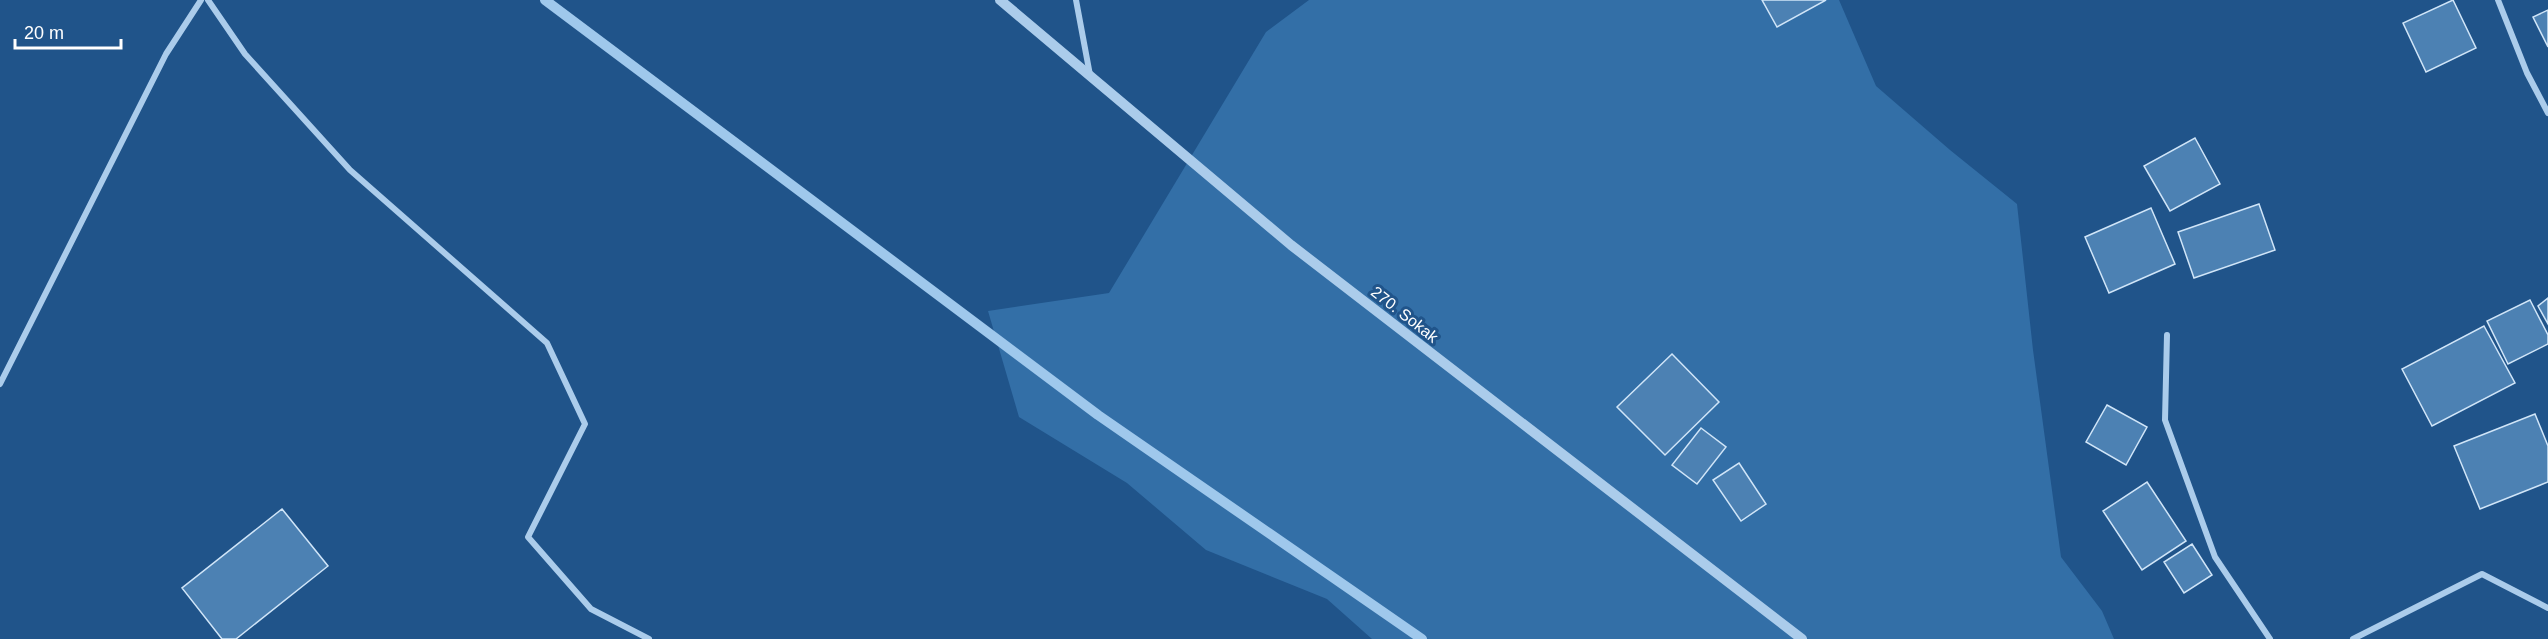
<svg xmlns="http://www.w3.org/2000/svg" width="2548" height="639" viewBox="0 0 2548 639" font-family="Arial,sans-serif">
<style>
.green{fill:#336fa7}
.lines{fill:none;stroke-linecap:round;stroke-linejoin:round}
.stream{stroke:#9fc8ec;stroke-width:10}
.building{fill:#4c81b3;stroke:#d0e5f8;stroke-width:1.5}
.minor{stroke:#abcceb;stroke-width:6}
.tertiary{stroke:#abcceb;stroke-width:10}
.labels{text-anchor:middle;stroke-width:6;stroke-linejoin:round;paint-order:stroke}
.street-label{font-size:16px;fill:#fff;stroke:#20548a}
</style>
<rect width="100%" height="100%" fill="#20548a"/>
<path class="green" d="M1309,0h530l37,86 74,64 67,54 16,146 28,207 41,54 12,28h-742l-45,-40 -121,-49 -79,-67 -108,-66 -31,-106 121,-18 157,-261z"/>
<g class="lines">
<path class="stream" d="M545,0l553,415 324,224"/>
</g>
<path class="building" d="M1762,0h64l-49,27z
M2453,0l23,48 -50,24 -23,-49z
M2548,10v37l-15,-30z
M2195,138l25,46 -50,27 -26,-45z
M2259,204l16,46 -81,28 -16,-46z
M2151,208l24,56 -66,29 -24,-56z
M2548,298v26l-10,-18z
M2530,300l18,35v9l-40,20 -21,-43z
M2484,326l31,57 -83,43 -30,-57z
M1672,354l47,48 -54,53 -48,-48z
M2107,405l40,22 -21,38 -40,-23z
M2535,414l13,32v36l-68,27 -26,-63z
M1701,428l25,19 -29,37 -25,-19z
M1739,463l27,41 -25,17 -28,-41z
M2147,482l39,59 -44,29 -39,-59z
M282,509l46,57 -92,73h-14l-40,-51z
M2192,544l20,31 -28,18 -20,-31z"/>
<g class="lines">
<path class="minor" d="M208,0l37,54 105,116 197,173 38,81 -57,113 63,72 58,30
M1076,0l14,75
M2498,0l29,73 21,40
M2167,335l-2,85 50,137 55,82
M0,384l166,-330 35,-54
M2353,639l129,-65 66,34"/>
<path class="tertiary" d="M1000,0l291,245 511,394"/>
</g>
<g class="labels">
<g class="street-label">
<text transform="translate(1405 314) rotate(38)" y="6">270. Sokak</text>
</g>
</g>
<path d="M15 39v9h106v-9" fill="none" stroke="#ffffff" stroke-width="3"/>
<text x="24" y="39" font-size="18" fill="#ffffff" stroke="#20548a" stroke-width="4.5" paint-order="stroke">20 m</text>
</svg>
